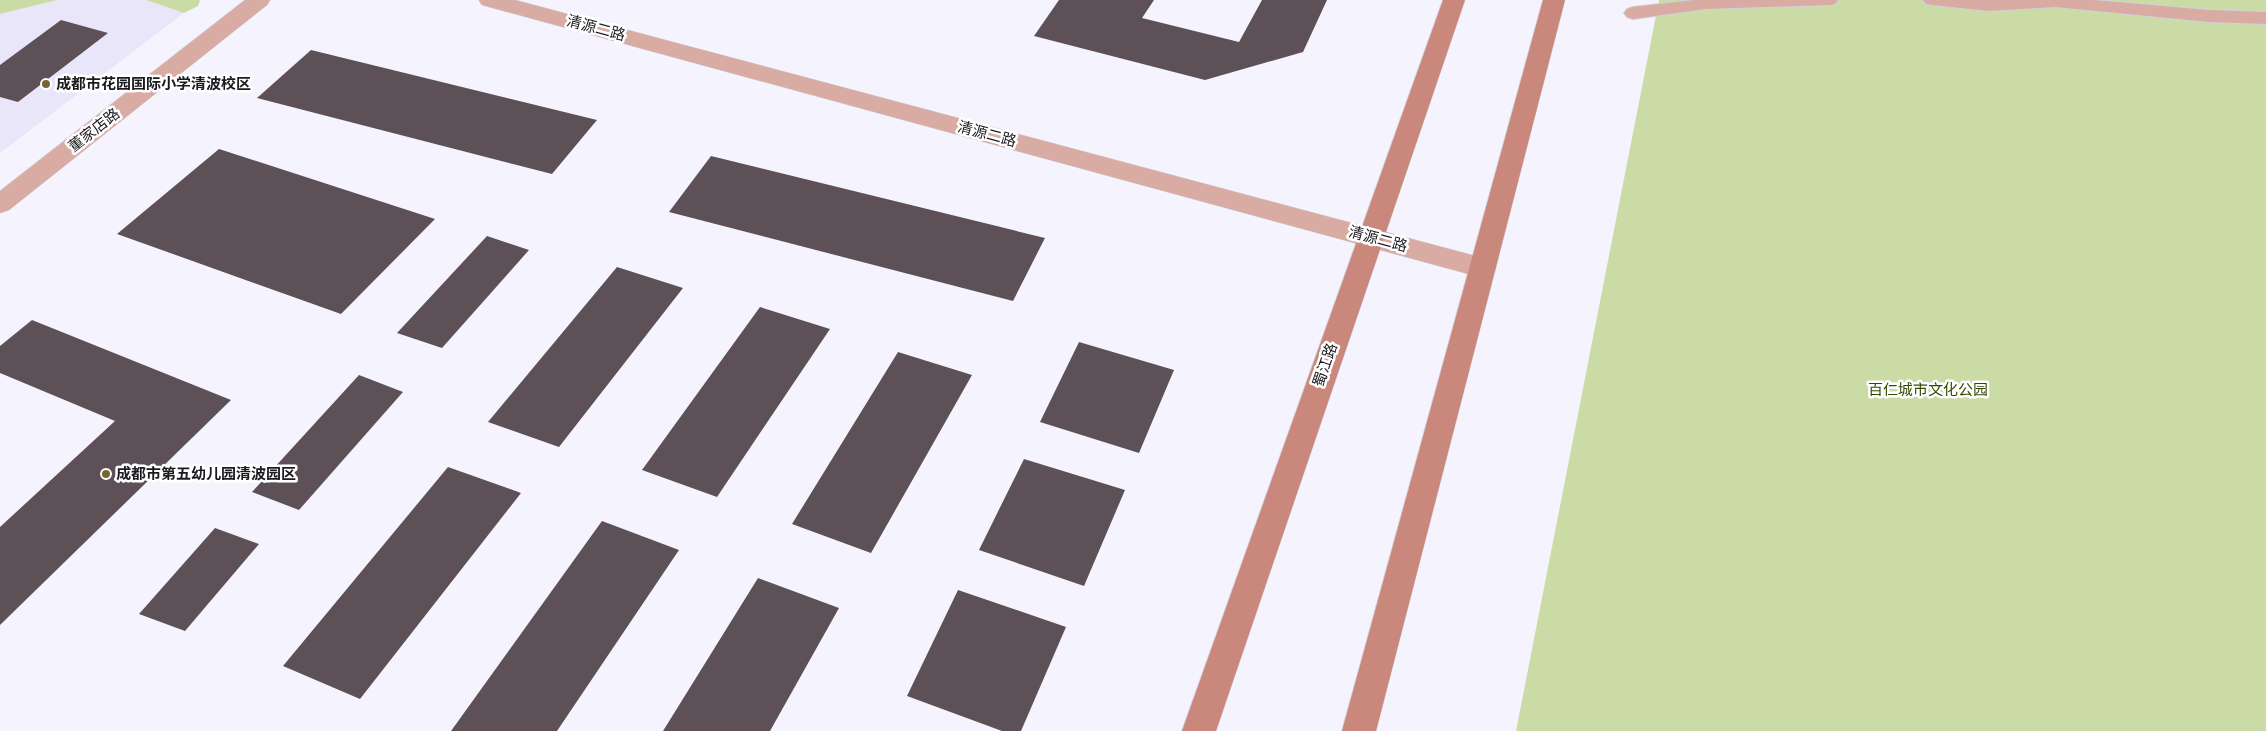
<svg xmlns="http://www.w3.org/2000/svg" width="2266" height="731" viewBox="0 0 2266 731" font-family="Cabin,'Noto Sans SC',sans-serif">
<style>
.built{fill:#e9e6fa}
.green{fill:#cadba6}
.building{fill:#5d5157}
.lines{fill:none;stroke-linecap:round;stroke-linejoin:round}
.lane-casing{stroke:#d2d1da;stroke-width:2}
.street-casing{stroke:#d2d1da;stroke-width:1}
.secondary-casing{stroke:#d2d1da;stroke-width:1}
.lane{fill:#d9aca3;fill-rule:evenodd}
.street{fill:#d9aca3;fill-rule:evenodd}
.secondary{fill:#c9887b;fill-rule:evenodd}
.poi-dot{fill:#796534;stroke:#fff;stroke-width:2}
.labels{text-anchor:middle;stroke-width:5;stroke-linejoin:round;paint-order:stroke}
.street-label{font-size:15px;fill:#1b1a1f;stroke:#fff}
.poi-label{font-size:15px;font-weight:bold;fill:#1b1a1f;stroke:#fff;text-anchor:start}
.park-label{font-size:15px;fill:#384802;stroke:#fff}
</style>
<rect width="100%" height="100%" fill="#f5f4fe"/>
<path class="built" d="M57,0h89l38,13 -184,140v-139z"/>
<path class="green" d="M0,0h57l-57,14z
M146,0h54l-2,6 -14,7z
M1659,0h607v731h-750z"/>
<path class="building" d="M1059,0h95l-12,18 97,24 23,-42h65l-24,52 -98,28 -171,-44z
M61,20l47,13 -90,69 -18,-5v-32z
M311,50l286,70 -45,54 -295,-76z
M219,149l216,70 -94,95 -224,-80z
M711,156l334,82 -32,63 -344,-89z
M487,236l42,14 -87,98 -45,-15z
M617,267l66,21 -124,159 -71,-25z
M760,307l70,22 -113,168 -75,-27z
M32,320l199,80 -231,225v-98l115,-106 -115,-48v-27z
M1079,342l95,28 -35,83 -99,-31z
M898,352l74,23 -101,178 -79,-29z
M359,375l44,17 -104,118 -47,-18z
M1024,459l101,31 -41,96 -105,-36z
M448,467l73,26 -161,206 -77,-33z
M602,521l77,29 -122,181h-106z
M215,528l44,16 -74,87 -46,-17z
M758,578l81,30 -69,123h-107z
M958,590l108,37 -45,104h-19l-95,-35z"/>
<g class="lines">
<defs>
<path id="lane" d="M1694,0h144l-3,4 -6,1 -123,4 -73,10 -6,-2 -3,-4 3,-4 6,-2z
M1923,0h171l115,10 57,2v12l-57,-2 -154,-15 -66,4 -57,-6 -6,-1z"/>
<path id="street" d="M245,0h25l-3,5 -258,205 -9,3v-22z
M479,0h36l968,258 9,3 4,7 -4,7 -9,3 -1001,-273z"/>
<path id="secondary" d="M1443,0h22l-249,731h-34z
M1543,0h22l-189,731h-34z"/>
</defs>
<use href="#lane" class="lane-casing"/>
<use href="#street" class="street-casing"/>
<use href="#secondary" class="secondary-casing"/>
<use href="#lane" class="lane"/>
<use href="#street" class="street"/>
<use href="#secondary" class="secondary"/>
</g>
<g class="poi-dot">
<circle cx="46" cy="84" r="5"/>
<circle cx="106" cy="474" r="5"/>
</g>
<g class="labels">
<g class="street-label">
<text transform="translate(596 28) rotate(15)" y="5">清源二路</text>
<text transform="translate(94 130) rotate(-38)" y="5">董家店路</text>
<text transform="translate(987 134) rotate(15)" y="5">清源二路</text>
<text transform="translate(1378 239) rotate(15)" y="5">清源二路</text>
<text transform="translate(1325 365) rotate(-71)" y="5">蜀江路</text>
</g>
<g class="poi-label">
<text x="56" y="89">成都市花园国际小学清波校区</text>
<text x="116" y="479">成都市第五幼儿园清波园区</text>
</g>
<g class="park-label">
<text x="1928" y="395">百仁城市文化公园</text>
</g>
</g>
</svg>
